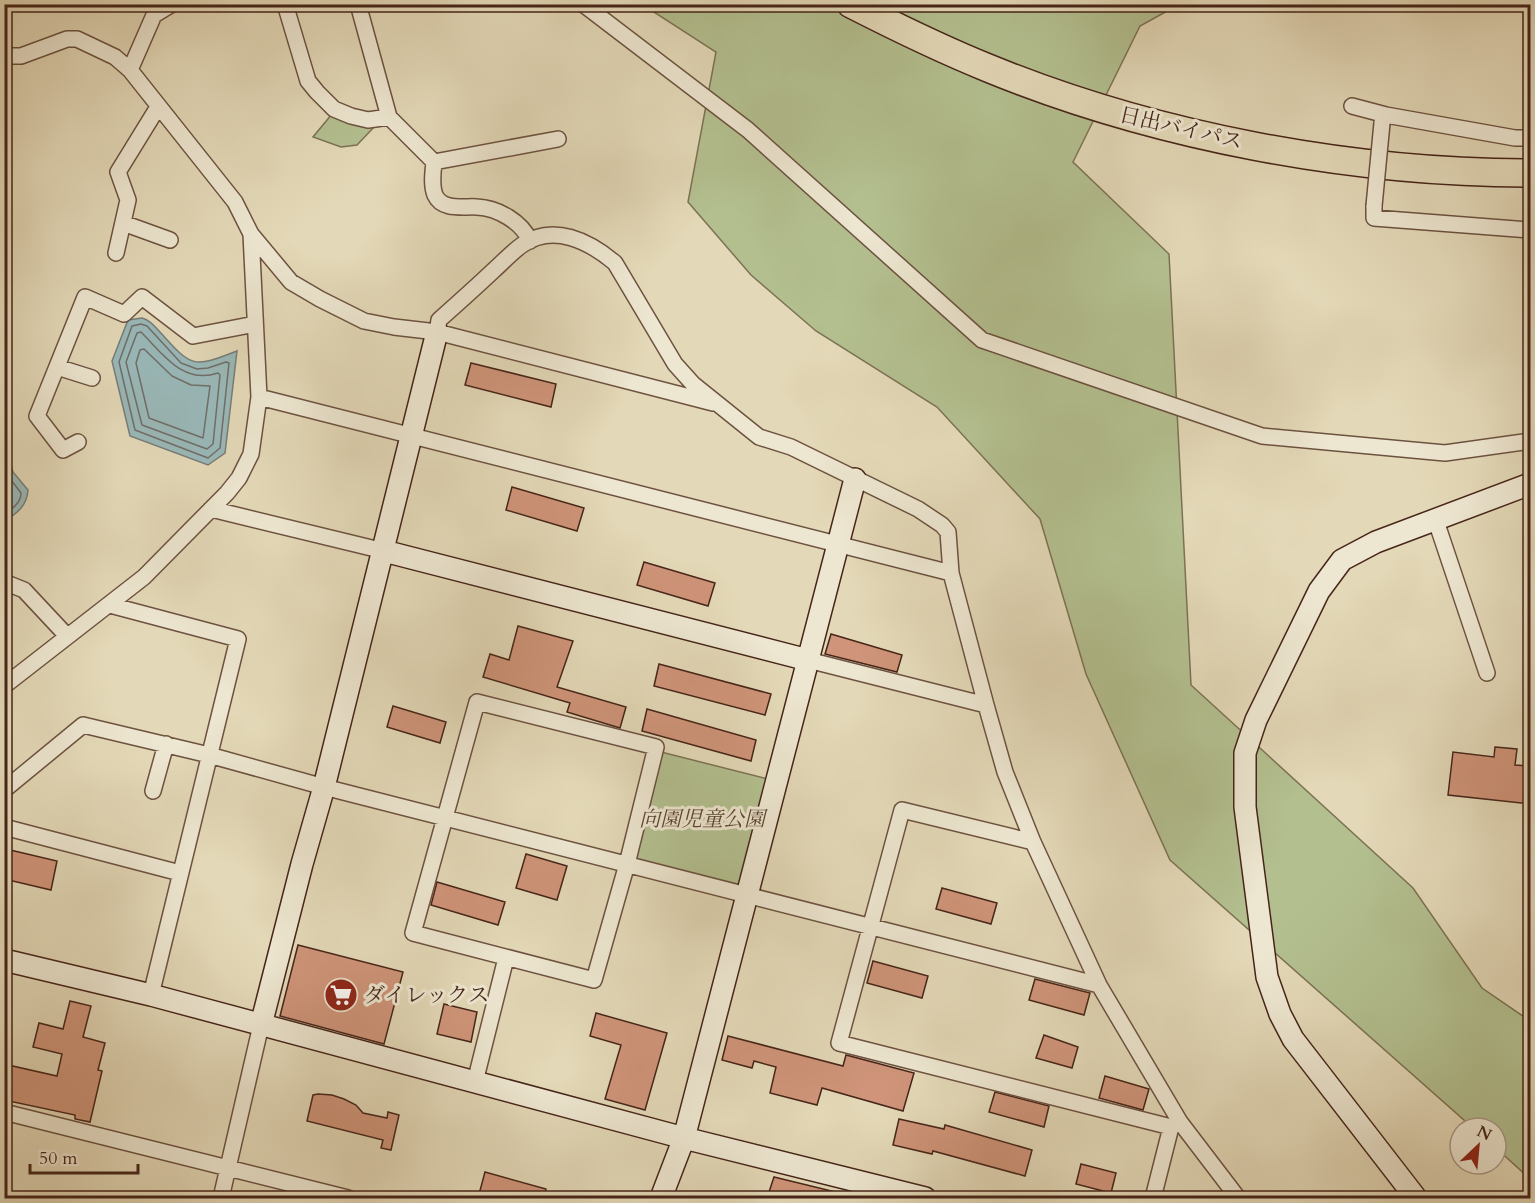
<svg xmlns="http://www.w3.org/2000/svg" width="1535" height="1203" viewBox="0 0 1535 1203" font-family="Cardo,'Noto Serif JP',serif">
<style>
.green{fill:#b3bf8f;stroke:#7c7254;stroke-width:1.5}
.water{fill:#99b8b8;stroke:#787d78;stroke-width:1.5}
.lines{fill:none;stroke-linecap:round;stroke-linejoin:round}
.shore{stroke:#706e68;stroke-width:1.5}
.building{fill:#cf9479;stroke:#462519;stroke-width:1.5}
.street-casing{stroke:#6d5240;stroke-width:18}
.secondary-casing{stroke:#462519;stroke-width:24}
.highway-casing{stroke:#462519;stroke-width:30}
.street{stroke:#ede6d0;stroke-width:15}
.secondary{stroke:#ede6d0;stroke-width:21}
.highway{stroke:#e3d8b7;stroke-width:27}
.street-bridge-casing{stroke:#6d5240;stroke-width:18;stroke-linecap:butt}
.street-bridge{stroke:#ede6d0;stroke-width:15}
.labels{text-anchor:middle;stroke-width:6;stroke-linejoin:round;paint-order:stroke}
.street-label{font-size:21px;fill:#462519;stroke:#ede6d0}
.park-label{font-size:21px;font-style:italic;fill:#5c4431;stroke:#ede6d0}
.poi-label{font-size:21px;fill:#462519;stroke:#ede6d0;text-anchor:start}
</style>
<rect width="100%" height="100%" fill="#e3d8b7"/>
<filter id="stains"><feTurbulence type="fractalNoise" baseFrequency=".00333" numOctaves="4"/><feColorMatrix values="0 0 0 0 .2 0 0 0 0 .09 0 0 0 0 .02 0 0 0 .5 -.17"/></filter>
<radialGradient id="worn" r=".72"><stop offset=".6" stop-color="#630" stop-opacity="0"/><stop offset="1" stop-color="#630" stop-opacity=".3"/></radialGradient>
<path class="green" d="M643,5h535l-38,21 -67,136 96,92 22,431 222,203 69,100 48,33v158l-34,-31v-20h-23l-303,-268 -84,-186 -46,-155 -103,-112 -121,-76 -65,-56 -63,-73 28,-150z
M332,114l15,9 29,2 -19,20 -16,2 -28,-10z
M661,752l107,27 -26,107 -106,-27z"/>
<path class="water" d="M142,318c9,3 11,7 18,14 32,36 33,36 77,19l-12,102 -17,12 -78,-29 -18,-75 16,-41z
M5,457l4,2 4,13 15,18c-1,16 -11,23 -23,31z"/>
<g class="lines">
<path class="shore" d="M141,324l6,2 34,37 16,6 11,-1 18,-6 3,1 -9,85 -12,10 -73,-28 -16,-68 13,-36z
M141,332c22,22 42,53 77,41l2,2 -7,69 -6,5 -65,-24 -16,-63 11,-29z
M144,349l28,27 19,9 19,1 -7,52 -54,-20 -13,-55 4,-13z
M4,464l4,12 13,17c0,10 -9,16 -17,21"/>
</g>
<path class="building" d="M471,363l85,21 -5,23 -86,-22z
M512,487l72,21 -7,23 -71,-21z
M644,562l71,21 -7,23 -71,-21z
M518,626l55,15 -16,46 69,20 -6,21 -53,-16 3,-9 -87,-26 7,-23 19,6z
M831,634l71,21 -5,17 -72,-18z
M659,664l112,30 -6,21 -111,-29z
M393,706l53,16 -6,21 -53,-16z
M647,709l109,31 -5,21 -109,-30z
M1495,747l22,2 -2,16 15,1v38l-82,-9 5,-43 41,5z
M6,849l51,12 -6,29 -47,-11z
M526,854l41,12 -10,34 -41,-12z
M437,882l68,20 -7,23 -67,-20z
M942,888l55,15 -6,21 -55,-15z
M298,945l105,27 -19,72 -104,-28z
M873,961l55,15 -6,22 -55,-15z
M1035,979l55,14 -6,22 -55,-15z
M70,1001l21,5 -8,31 22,6 -7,27 4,1 -12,51 -15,-3v-4l-71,-15v-21l4,-14 49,11 5,-22 -29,-7 6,-24 24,6z
M444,1004l33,8 -6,30 -34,-8z
M596,1013l71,20 -22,77 -40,-11 16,-54 -31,-9z
M1044,1035l34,12 -6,21 -36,-10z
M728,1036l115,30 3,-11 68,18 -11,38 -81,-23 -5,17 -47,-12 6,-26 -22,-6 -2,7 -30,-8z
M1105,1076l44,13 -6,21 -44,-12z
M995,1092l54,14 -5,21 -55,-15z
M318,1094l14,1 12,4 12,6 7,8 24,5 1,-6 11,3 -8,35 -10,-2 2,-8 -76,-19 6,-26z
M899,1119l45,10 1,-4 87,25 -7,26 -92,-25 -1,3 -39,-9z
M1081,1164l35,9 -5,20 -35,-9z
M485,1172l61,17 -2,9h-66z
M774,1177l70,17v4h-77z"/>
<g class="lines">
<defs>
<path id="street" d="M285,4l23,77 9,11 17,17 17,7 17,4 21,-3
M358,4l31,113 45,45c-1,10 -3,23 1,33 7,16 29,11 42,12 21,1 45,15 53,34
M583,4l165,126 234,210 280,96 183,17 85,-12
M4,56h17l46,-17h10l38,18 15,13 105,132 16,32 40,48 29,17 44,22 30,6 43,5 276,71
M130,70l24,-55 18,-11
M1352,106l34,9
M1382,123l4,-8 129,23h15
M434,162l124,-23
M1374,206v12l156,12
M123,223l47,17
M116,253l12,-53 -10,-28 40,-65
M437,332l2,-12c18,-16 37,-33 55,-50 9,-8 18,-18 28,-25 31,-22 67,-4 93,18l60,101 18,20 66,53 32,10 127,62 24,16 6,7 3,41 35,132 19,67 28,70 66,143 81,137 58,76
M57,367l35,11
M259,397l692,176
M78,442l-15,8 -26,-34 48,-119 39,17 18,-17 51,39 62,-12
M211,509l173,42
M1436,521l51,152
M4,582l20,8 43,46
M110,605l128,34 -87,356
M808,660l178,45
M4,686l140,-109 83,-84 12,-15 12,-24 8,-57 -8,-163
M477,702l179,45 -29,117 -33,116 -181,-47z
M4,790l79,-65 126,30 115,32 775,198
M153,791l13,-47
M4,827l176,46
M1033,842l-131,-32 -63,233 332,84 9,-5
M475,1082l31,-124
M4,1112l344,86
M221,1198l40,-173
M1153,1198l18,-71"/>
<path id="secondary" d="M384,551l424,109
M4,960l147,35 533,143 241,60
M261,1025l41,-161 22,-77 113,-455
M661,1198l23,-60 171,-659
M1416,1198l-123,-159 -13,-25 -13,-37 -22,-170v-54l11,-33 63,-129 23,-31 34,-18 154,-58"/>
<path id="highway" d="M851,4c45,23 90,45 137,64 166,68 362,105 542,105"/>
</defs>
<use href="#street" class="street-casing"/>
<use href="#secondary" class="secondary-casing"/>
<use href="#highway" class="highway-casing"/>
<use href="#street" class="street"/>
<use href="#secondary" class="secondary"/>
<use href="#highway" class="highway"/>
<defs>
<path id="street-bridge" d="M1374,206l8,-83"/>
</defs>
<use href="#street-bridge" class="street-bridge-casing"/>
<use href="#street-bridge" class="street-bridge"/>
</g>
<defs>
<symbol id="supermarket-disc" viewBox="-11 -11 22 22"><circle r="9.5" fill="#8f2418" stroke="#ede6d0"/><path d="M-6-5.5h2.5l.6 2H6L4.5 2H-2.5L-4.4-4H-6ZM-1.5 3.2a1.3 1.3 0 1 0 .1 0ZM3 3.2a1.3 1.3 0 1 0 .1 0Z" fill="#fff"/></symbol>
</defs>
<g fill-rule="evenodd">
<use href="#supermarket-disc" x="322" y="976" width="38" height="38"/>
</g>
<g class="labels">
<g class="street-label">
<text transform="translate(1181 128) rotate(13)" y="7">日出バイパス</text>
</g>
<g class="park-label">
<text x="702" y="826">向園児童公園</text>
</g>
<g class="poi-label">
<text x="364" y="1002">ダイレックス</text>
</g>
</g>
<rect width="1535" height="1203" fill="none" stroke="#e3d8b7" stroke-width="24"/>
<rect x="6" y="6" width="1523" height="1191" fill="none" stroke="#462519" stroke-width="3"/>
<rect x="12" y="12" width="1511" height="1179" fill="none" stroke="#462519" stroke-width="1.5"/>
<g transform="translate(1478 1146) rotate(26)"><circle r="28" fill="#ede6d0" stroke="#aa9987" stroke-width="1.5"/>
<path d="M0-4.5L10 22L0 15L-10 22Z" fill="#8f2418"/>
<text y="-9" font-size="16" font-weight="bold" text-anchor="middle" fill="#462519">N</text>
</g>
<path d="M30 1164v9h108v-9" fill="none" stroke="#462519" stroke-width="3"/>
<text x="39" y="1164" font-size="18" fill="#462519" stroke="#ede6d0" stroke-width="4.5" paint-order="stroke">50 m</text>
<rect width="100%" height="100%" filter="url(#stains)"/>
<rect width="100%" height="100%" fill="url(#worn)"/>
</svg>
